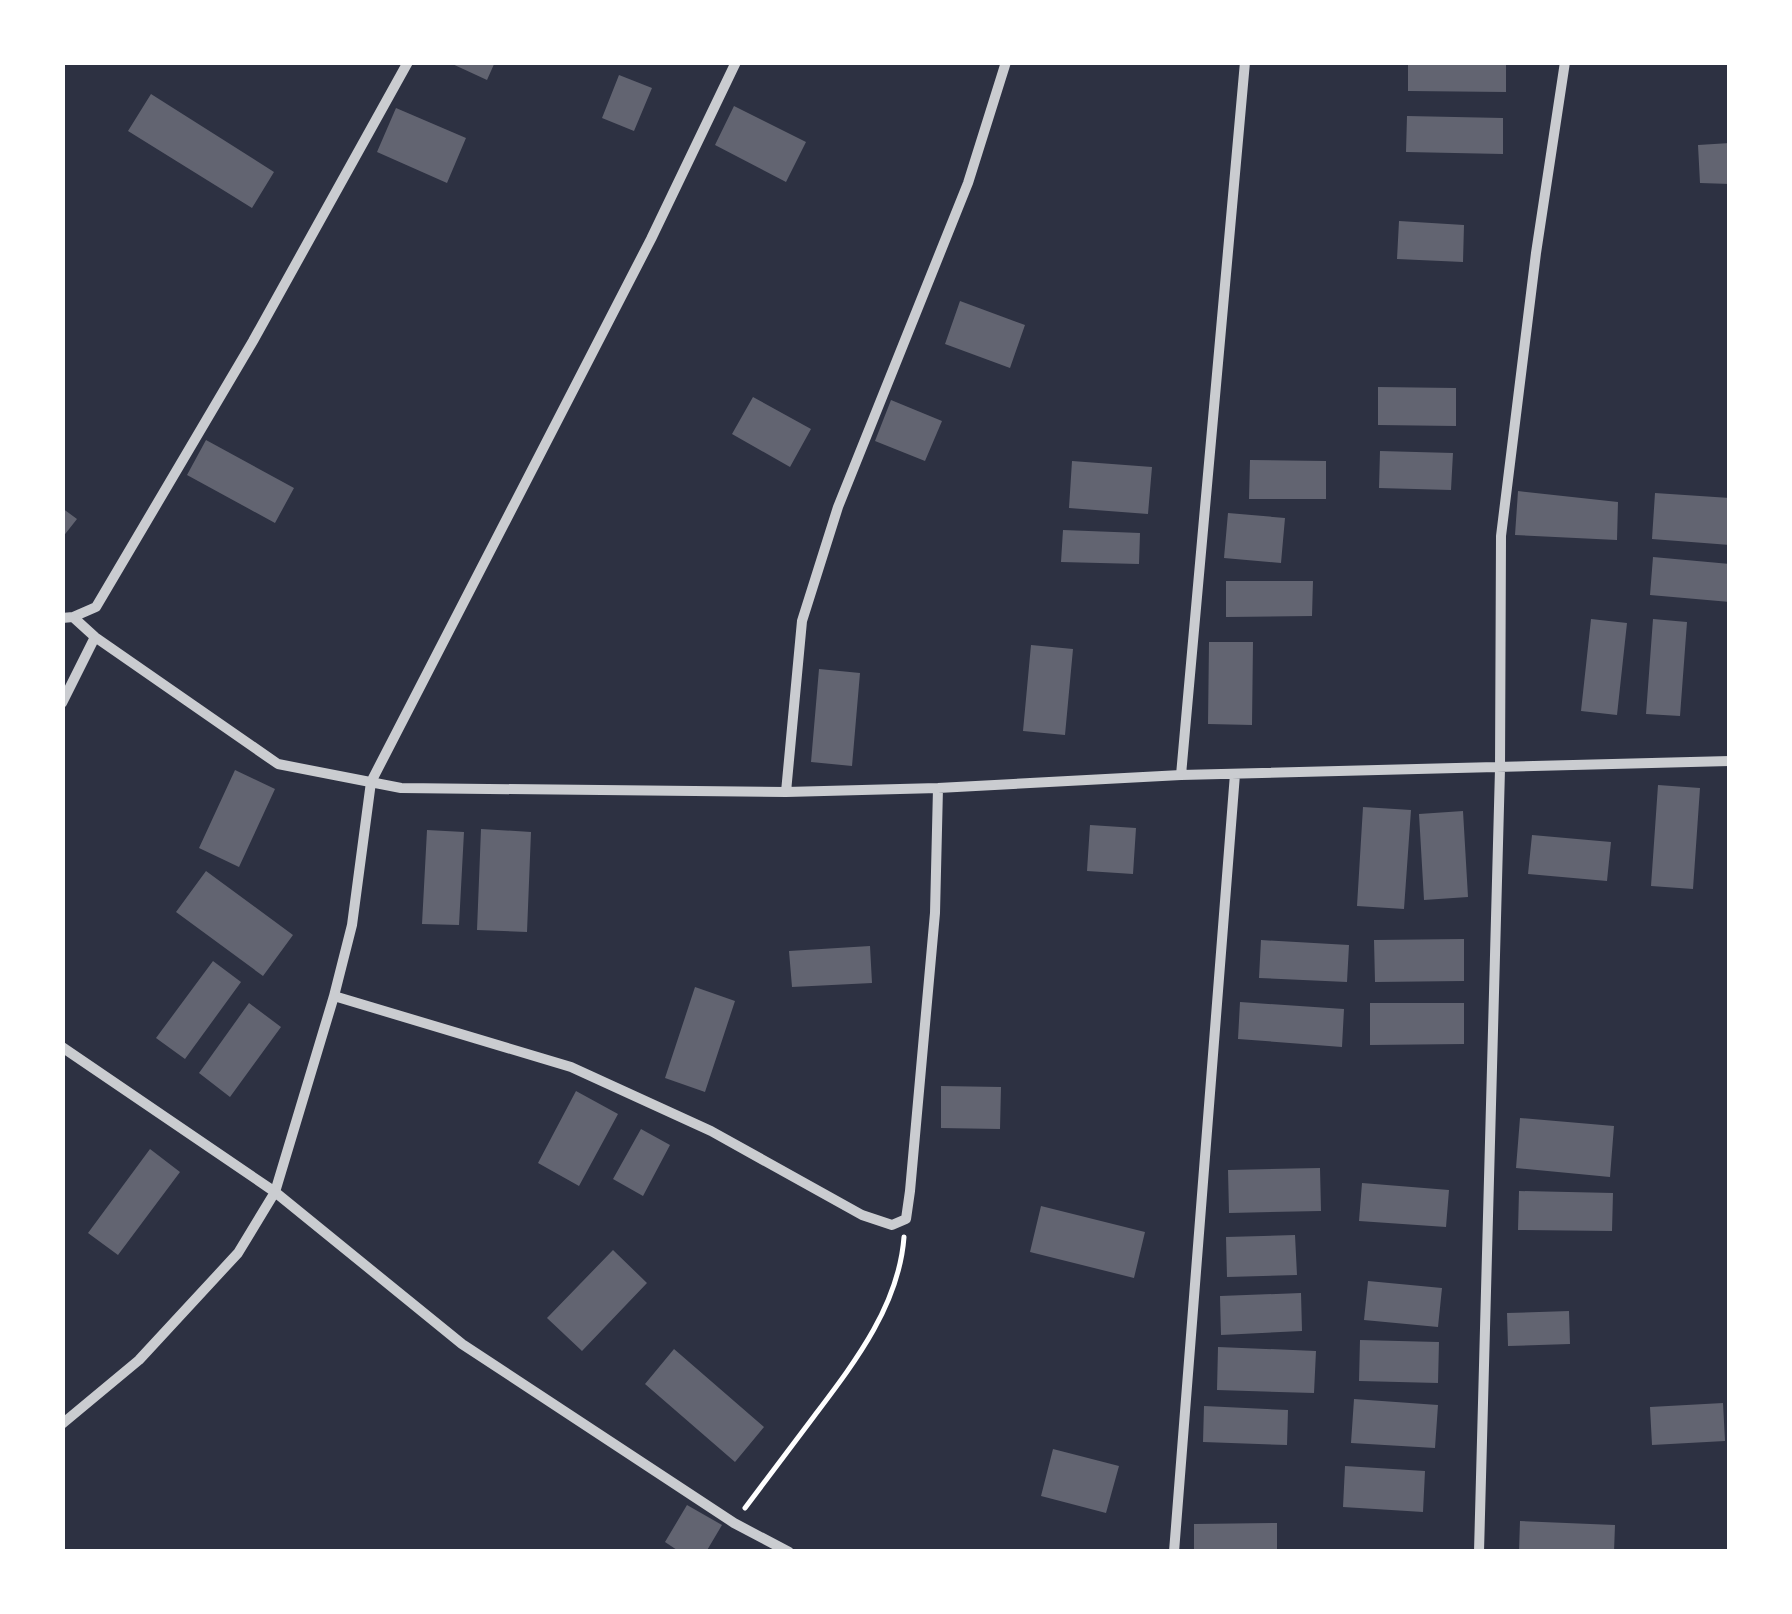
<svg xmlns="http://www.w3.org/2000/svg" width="1792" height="1614" viewBox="0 0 1792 1614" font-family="'Roboto Condensed',sans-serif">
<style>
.building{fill:#626471}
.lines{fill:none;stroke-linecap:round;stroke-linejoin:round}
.path{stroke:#fff;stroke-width:5}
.minor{stroke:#caccd0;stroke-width:10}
</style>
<rect width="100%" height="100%" fill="#2d3142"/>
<path class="building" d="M448,62h47l-8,18z
M1408,62h98v30l-98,-1z
M619,75l33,13 -18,43 -32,-13z
M151,94l123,78 -22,36 -124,-77z
M734,106l72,36 -20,40 -71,-37z
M396,108l70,30 -19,45 -70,-31z
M1407,116l96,2v36l-97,-2z
M1730,143v41l-30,-1 -2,-38z
M1399,221l65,4 -1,37 -66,-3z
M960,301l65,24 -15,43 -65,-24z
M1378,387l78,1v38l-78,-1z
M753,397l58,32 -21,38 -58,-33z
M891,400l51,21 -17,40 -50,-20z
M206,440l88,48 -19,35 -88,-48z
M1380,451l73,2 -2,37 -72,-2z
M1250,460l76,1v38h-77z
M1072,461l80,6 -4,47 -79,-6z
M1518,491l100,11 -1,38 -102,-5z
M1655,493l75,5v47l-78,-6z
M62,508l15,11 -15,19z
M1228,513l57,5 -4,45 -57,-5z
M1063,530l77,3 -1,31 -78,-2z
M1653,557l77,7v38l-80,-7z
M1226,581h87l-1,35 -86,1z
M1591,619l36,4 -10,92 -36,-4z
M1653,619l34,3 -7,94 -34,-2z
M1209,642h44l-1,83 -44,-1z
M1031,645l42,4 -8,86 -42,-4z
M819,669l41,4 -8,93 -41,-4z
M235,770l40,19 -36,78 -40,-19z
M1658,785l42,3 -7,101 -42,-3z
M1363,807l48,3 -7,99 -47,-3z
M1463,811l5,86 -44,3 -5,-86z
M1090,825l46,3 -3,46 -46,-3z
M481,829l50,3 -4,100 -50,-2z
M427,830l37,2 -5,93 -37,-1z
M1532,835l79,7 -4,39 -79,-7z
M206,871l87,64 -30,41 -87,-64z
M1464,939v42l-89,1 -1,-42z
M1261,940l88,5 -2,37 -88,-4z
M870,946l2,37 -80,4 -3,-36z
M213,961l28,21 -56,77 -29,-21z
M695,987l40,14 -30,91 -40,-14z
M1240,1002l104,7 -2,38 -104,-8z
M249,1003l32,24 -51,70 -31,-24z
M1370,1003h94v41l-94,1z
M941,1086l60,1 -1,42 -59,-1z
M576,1091l42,23 -39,72 -41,-23z
M1520,1118l94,8 -4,51 -94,-9z
M641,1129l29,16 -27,51 -30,-17z
M150,1149l30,23 -62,83 -30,-22z
M1320,1168l1,43 -92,2 -1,-43z
M1362,1183l87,7 -3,37 -87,-6z
M1519,1191l94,2 -1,38 -94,-1z
M1041,1206l104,26 -11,46 -104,-26z
M1295,1235l2,40 -70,2 -1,-40z
M613,1250l34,33 -65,68 -35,-33z
M1368,1281l74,7 -4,39 -74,-7z
M1301,1293l1,38 -81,4 -1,-39z
M1569,1311l1,33 -62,2 -1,-33z
M1360,1340l79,2 -1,41 -79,-2z
M1218,1347l98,4 -2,42 -97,-3z
M674,1349l90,78 -29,35 -90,-78z
M1354,1399l84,6 -3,43 -84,-5z
M1723,1403l2,38 -73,4 -2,-38z
M1204,1406l84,4 -1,35 -84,-3z
M1053,1449l66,17 -13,47 -65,-17z
M1345,1466l80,5 -2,41 -80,-5z
M687,1505l35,20 -16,27h-26l-15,-10z
M1520,1521l95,4 -1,27h-95z
M1277,1523v29h-83v-28z"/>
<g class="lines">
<path class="path" d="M745,1508c23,-31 47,-62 70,-93 40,-53 84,-110 89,-178"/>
<path class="minor" d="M73,617l22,20 183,127 123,24 385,4 152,-4 243,-13 549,-14
M62,618l11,-1 23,-10 157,-266 155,-279
M62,703l33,-66
M1181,775l64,-713
M786,792l16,-171 36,-114 130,-324 38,-121
M334,996l237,71 140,64 151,84 30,10 14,-6 4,-28 25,-278 3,-125
M62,1047l213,145 187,152 272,179 55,29
M62,1424l77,-64 99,-107 37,-61 59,-196 18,-71 19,-143 280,-543 85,-177
M1174,1552l61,-778
M1479,1552l21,-783 1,-233 35,-283 29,-191"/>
</g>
<rect width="1792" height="1614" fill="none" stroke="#ffffff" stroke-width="130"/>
</svg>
